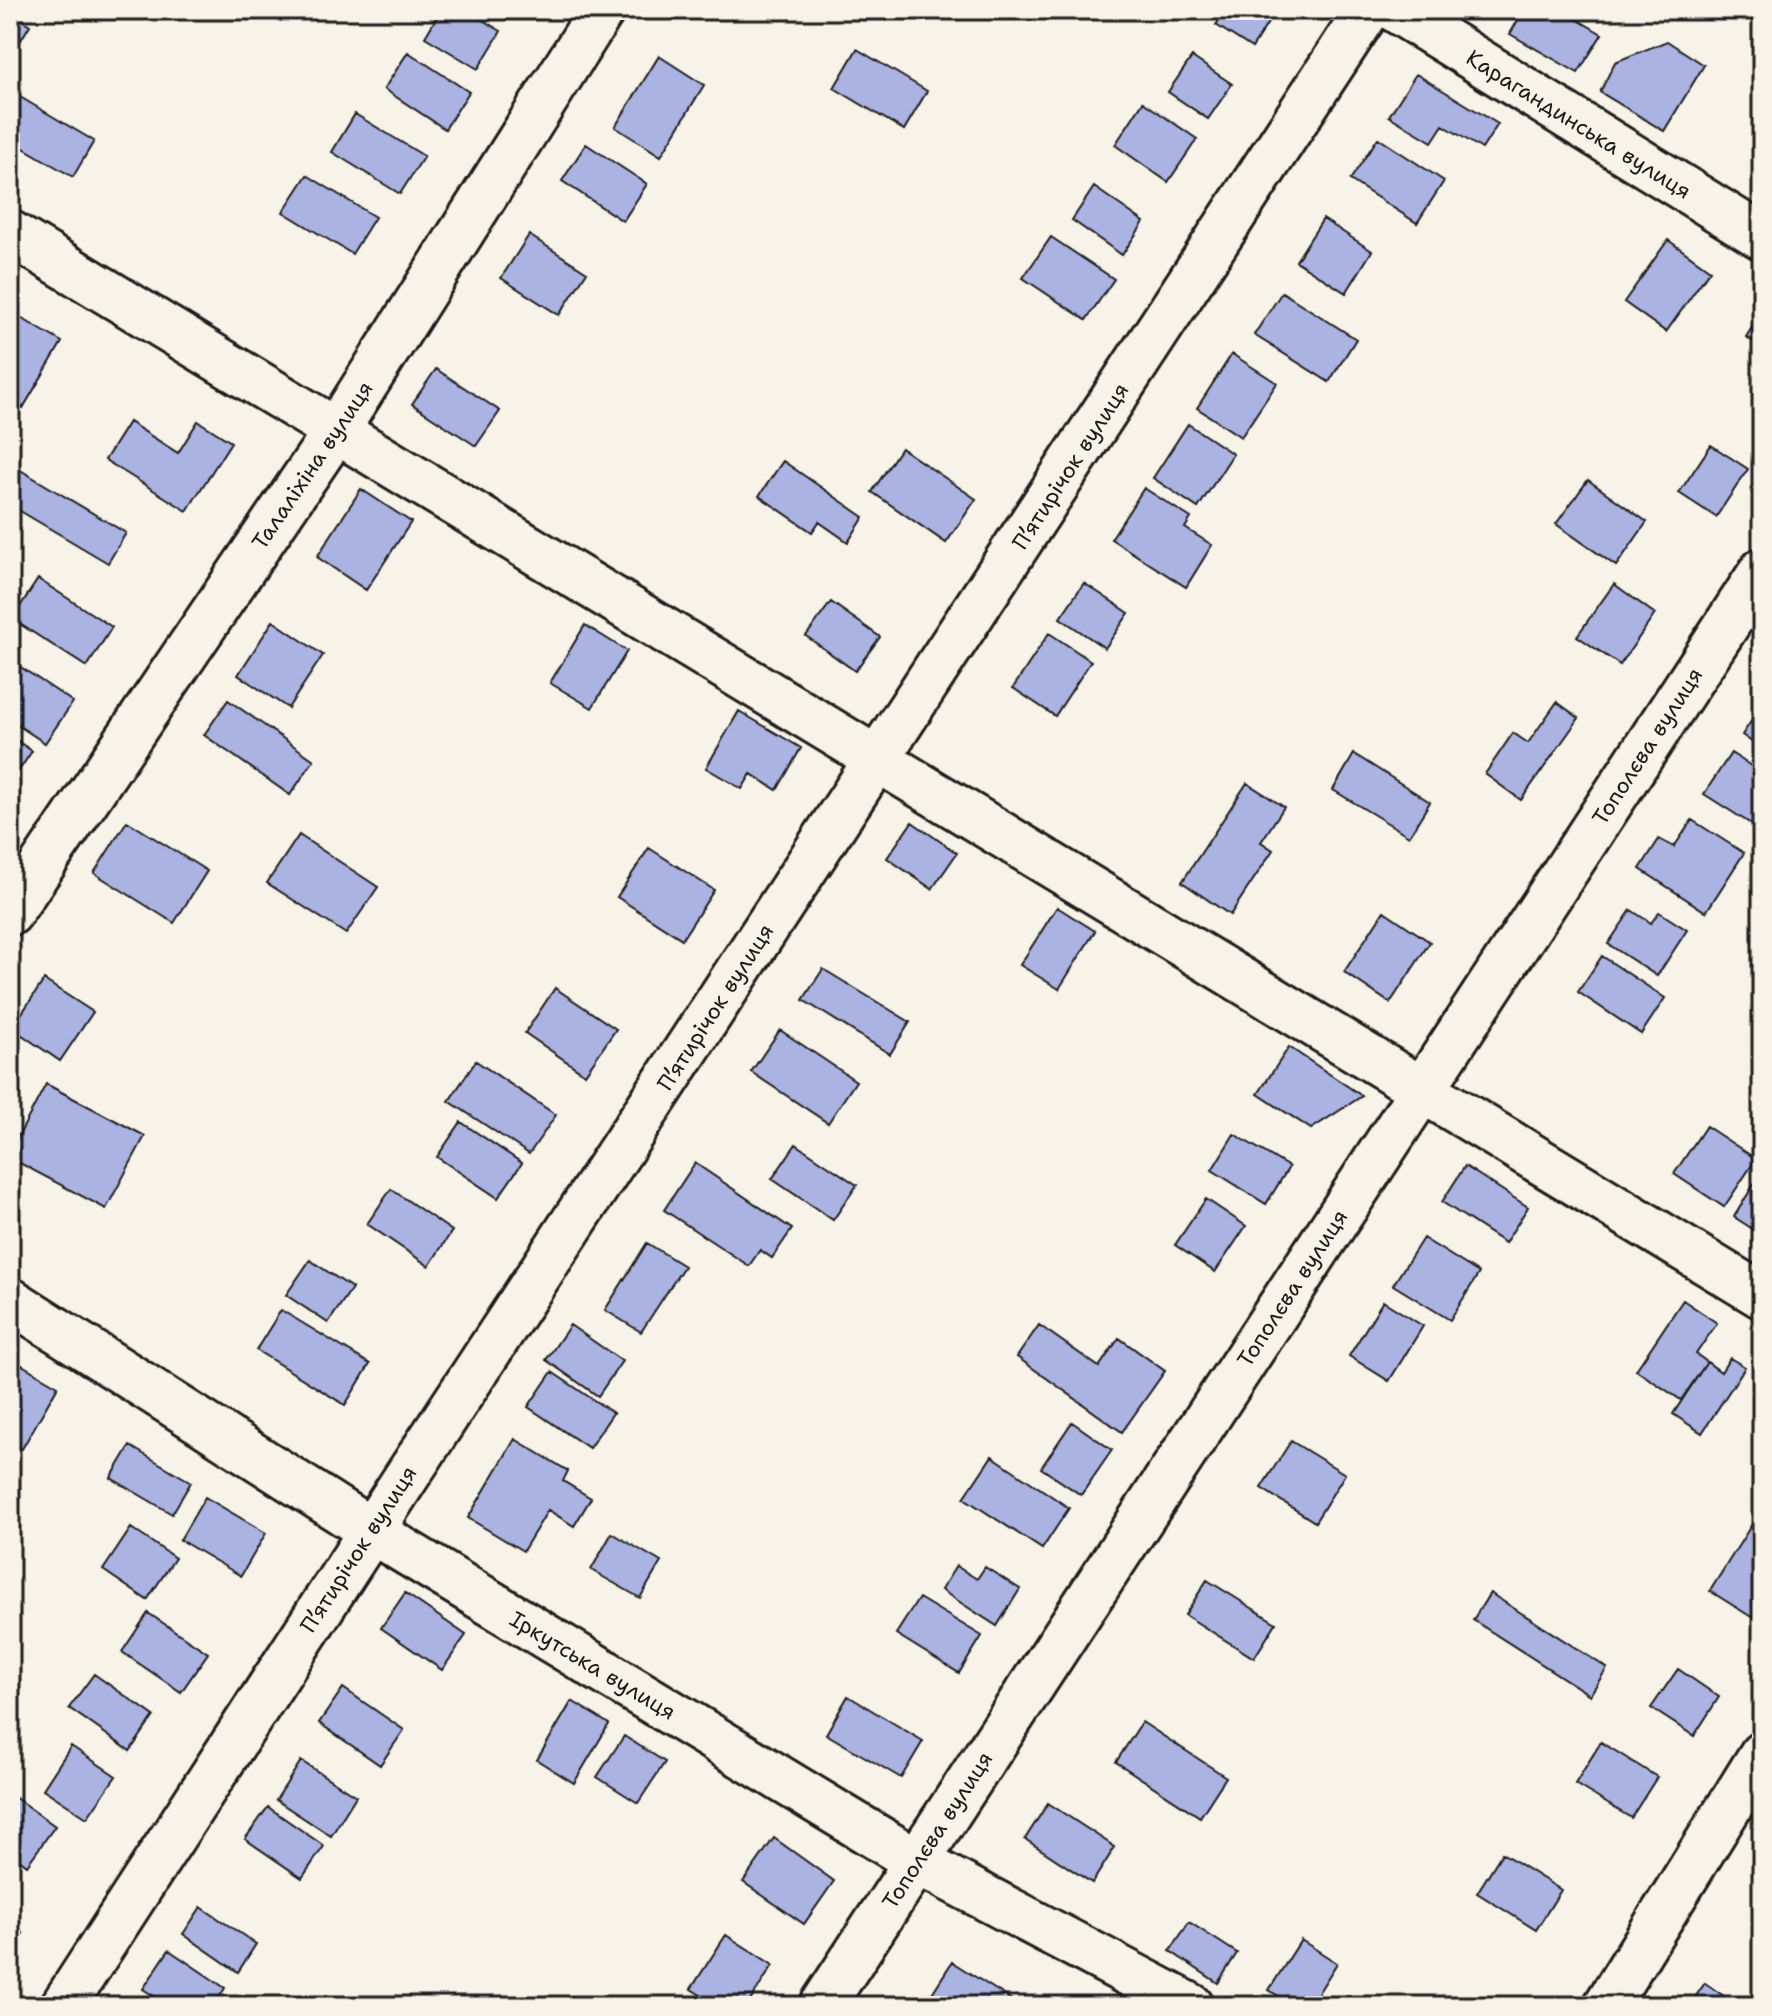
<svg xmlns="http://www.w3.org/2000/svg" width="1772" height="2016" viewBox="0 0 1772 2016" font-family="'Shantell Sans',sans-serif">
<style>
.building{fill:#abb3e3;stroke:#1c1c1c;stroke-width:2}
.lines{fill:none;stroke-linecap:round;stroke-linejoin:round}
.minor-casing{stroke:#1c1c1c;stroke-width:50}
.minor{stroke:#f7f3e8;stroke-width:44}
.labels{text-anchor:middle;stroke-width:6;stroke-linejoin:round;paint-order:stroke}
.street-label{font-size:22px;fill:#1c1c1c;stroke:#f7f3e8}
</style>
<rect width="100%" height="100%" fill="#f7f3e8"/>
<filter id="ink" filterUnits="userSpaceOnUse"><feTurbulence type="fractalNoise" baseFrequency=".0125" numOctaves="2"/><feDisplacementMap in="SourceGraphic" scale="16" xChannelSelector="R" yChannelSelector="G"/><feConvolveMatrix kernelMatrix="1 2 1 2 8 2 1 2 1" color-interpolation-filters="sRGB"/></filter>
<g filter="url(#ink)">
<path class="building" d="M441,10h25l35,21 -23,38 -53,-32z
M1226,10h50l-24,38 -36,-23z
M1524,10h37l41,24 -24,39 -68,-39z
M10,12l20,13 -20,33z
M1667,41l37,24 -40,66 -64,-39 15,-30z
M857,49l70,42 -23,39 -70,-42z
M408,52l61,40 -24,37 -61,-40z
M659,56l45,29 -43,71 -46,-29z
M1192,57l40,27 -24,35 -40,-27z
M1416,74l82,50 -16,25 -39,-24 -11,17 -43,-26z
M10,91l84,50 -21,36 -63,-37z
M1143,102l54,37 -29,43 -53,-37z
M355,114l69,42 -24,38 -68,-42z
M1378,138l66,43 -27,42 -67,-43z
M586,144l61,40 -24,37 -61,-40z
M307,175l68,42 -23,37 -69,-42z
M1094,187l50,35 -22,33 -50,-35z
M1323,219l49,32 -26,42 -50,-32z
M529,235l58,37 -28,43 -58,-37z
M1051,237l63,42 -28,41 -63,-42z
M1668,240l42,30 -44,62 -42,-30z
M1282,292l74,47 -27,43 -75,-47z
M1762,312v35l-16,-10z
M21,318l41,24 -39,66 -13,-8v-64z
M1232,354l45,29 -36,54 -44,-29z
M436,369l64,42 -24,35 -64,-42z
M198,421l33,21 -44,69 -82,-51 24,-38 49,31z
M1188,424l45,30 -35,54 -45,-30z
M1711,445l37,24 -32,48 -37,-24z
M901,448l75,51 -30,44 -74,-51z
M783,461l81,56 -16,25 -29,-20 -7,10 -53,-36z
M17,468l109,65 -18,30 -98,-58v-25z
M1588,480l59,42 -31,44 -60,-42z
M1144,488l47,30 -6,10 27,17 -26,42 -75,-48z
M361,489l50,33 -45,68 -49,-33z
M38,579l74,48 -25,40 -75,-48z
M1084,583l45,30 -24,35 -45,-30z
M1614,584l41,30 -35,51 -43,-29z
M831,602l49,35 -25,34 -49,-35z
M273,621l50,34 -35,53 -50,-33z
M585,625l42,26 -35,57 -42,-25z
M1049,633l42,28 -36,55 -42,-28z
M10,660l63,42 -28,41 -35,-23z
M228,700l86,60 -24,35 -86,-60z
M1557,702l22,16 -58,82 -36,-26 28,-41 15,10z
M1762,705v44l-20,-14z
M739,711l62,37 -24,42 -26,-16 -9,15 -36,-21z
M10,736l22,15 -22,33z
M1731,753l31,20v58l-58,-37z
M1354,754l76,48 -21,34 -76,-46z
M1247,783l37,24 -23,35 12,8 -43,65 -48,-33z
M1692,820l52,33 -38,59 -66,-43 19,-30 15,8z
M127,821l80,50 -33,52 -80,-50z
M912,822l45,31 -25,36 -45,-31z
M299,835l79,52 -32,47 -79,-51z
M649,848l65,42 -32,49 -65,-42z
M1057,907l38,24 -36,58 -39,-24z
M1631,910l20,13 8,-11 28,18 -30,46 -49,-32z
M1384,911l46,31 -40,61 -46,-31z
M1602,956l63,42 -24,36 -63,-42z
M823,969l87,53 -20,32 -87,-54z
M44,980l49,32 -33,49 -48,-33z
M555,988l61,41 -31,45 -60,-41z
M780,1030l76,51 -28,42 -77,-51z
M1289,1047l73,49 -51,33 -53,-35z
M476,1061l80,54 -27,39 -80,-53z
M46,1084l99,52 -39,73 -96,-51v-6z
M461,1122l61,41 -24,35 -61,-41z
M1706,1126l50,33 -32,48 -50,-33z
M1234,1134l55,33 -23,37 -54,-34z
M796,1144l61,41 -24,35 -61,-41z
M695,1163l97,66 -20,29 -12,-8 -11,16 -85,-56z
M1465,1166l63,41 -23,36 -63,-41z
M1762,1171v64l-28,-18z
M391,1189l61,42 -23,35 -62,-42z
M1206,1199l40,27 -31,46 -40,-27z
M1423,1238l56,35 -29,47 -57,-35z
M647,1243l37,23 -43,66 -36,-22z
M310,1260l42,28 -24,35 -42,-28z
M1683,1300l34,23 -21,31 11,8 -26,38 -45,-30z
M1383,1301l40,25 -34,55 -40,-25z
M281,1310l89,54 -25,41 -89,-55z
M570,1325l52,36 -24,35 -52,-36z
M1039,1325l60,42 20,-29 46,33 -43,61 -105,-75z
M10,1358l48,28 -36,63 -12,-7z
M1730,1358l15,9 -43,66 -29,-19 34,-52 14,10z
M552,1372l61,41 -24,35 -61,-41z
M1072,1422l40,28 -31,45 -40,-27z
M515,1439l53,32 -5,10 28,17 -17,28 -26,-16 -25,41 -55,-33z
M1291,1441l54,33 -30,48 -54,-34z
M130,1446l61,36 -19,32 -61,-36z
M992,1456l77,52 -27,41 -78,-51z
M205,1497l61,36 -25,43 -61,-36z
M1752,1524l10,6 -1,93 -51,-32z
M131,1528l44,30 -28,42 -44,-30z
M612,1533l49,29 -21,36 -49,-28z
M956,1566l21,13 8,-12 35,22 -23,37 -56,-36z
M1207,1580l69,43 -22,35 -69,-43z
M405,1593l61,42 -24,35 -61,-42z
M1490,1593l117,75 -17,27 -117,-75z
M919,1598l63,38 -23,37 -63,-39z
M148,1613l60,40 -27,39 -59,-40z
M1678,1669l41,28 -25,39 -43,-28z
M94,1674l60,42 -24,35 -61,-43z
M343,1688l61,42 -24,35 -61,-42z
M848,1696l75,45 -22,37 -75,-44z
M572,1701l37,23 -35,59 -37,-23z
M1142,1722l84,55 -26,40 -84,-55z
M624,1736l41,26 -27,41 -41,-26z
M1601,1742l56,35 -26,41 -56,-34z
M71,1746l45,30 -29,42 -44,-29z
M301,1761l55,35 -25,40 -55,-36z
M10,1794l45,32 -28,39 -17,-13z
M1048,1803l67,44 -23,36 -67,-44z
M268,1807l56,39 -22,32 -57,-39z
M774,1838l60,43 -30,43 -61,-42z
M1502,1853l59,37 -25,40 -59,-37z
M201,1907l55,37 -18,28 -55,-38z
M1189,1922l48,31 -19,30 -48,-32z
M10,1925l13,8 -13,23z
M726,1935l47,30 -26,41h-29l-27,-17z
M1301,1940l36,23 -27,43h-16l-25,-16z
M169,1950l56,38 -11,18h-45l-26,-17z
M952,1962l63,40 -2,4h-89z
M1705,1983l33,23h-49z"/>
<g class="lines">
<defs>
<path id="minor" d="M1396,10l366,227
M10,233l1752,1063
M10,913l326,-482 266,-421
M10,1300l360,230 546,331 275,145
M63,2006c431,-668 870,-1331 1305,-1996
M822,2006l940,-1435
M1606,2006l156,-252"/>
</defs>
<use href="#minor" class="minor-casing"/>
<use href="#minor" class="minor"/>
</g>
</g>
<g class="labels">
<g class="street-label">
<text transform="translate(1579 124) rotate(32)" y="8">Карагандинська вулиця</text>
<text transform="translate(312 465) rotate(-56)" y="8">Талаліхіна вулиця</text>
<text transform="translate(1070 466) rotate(-57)" y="8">П’ятирічок вулиця</text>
<text transform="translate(1647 746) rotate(-57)" y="8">Тополєва вулиця</text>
<text transform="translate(715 1007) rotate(-57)" y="8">П’ятирічок вулиця</text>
<text transform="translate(1292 1288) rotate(-57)" y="8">Тополєва вулиця</text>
<text transform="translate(358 1549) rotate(-57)" y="8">П’ятирічок вулиця</text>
<text transform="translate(593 1665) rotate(31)" y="8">Іркутська вулиця</text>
<text transform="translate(937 1830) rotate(-57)" y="8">Тополєва вулиця</text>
</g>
</g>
<rect width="1772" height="2016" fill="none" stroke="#f7f3e8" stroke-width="40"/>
<rect x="20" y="20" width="1732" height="1976" fill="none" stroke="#1c1c1c" stroke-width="3" filter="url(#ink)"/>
</svg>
